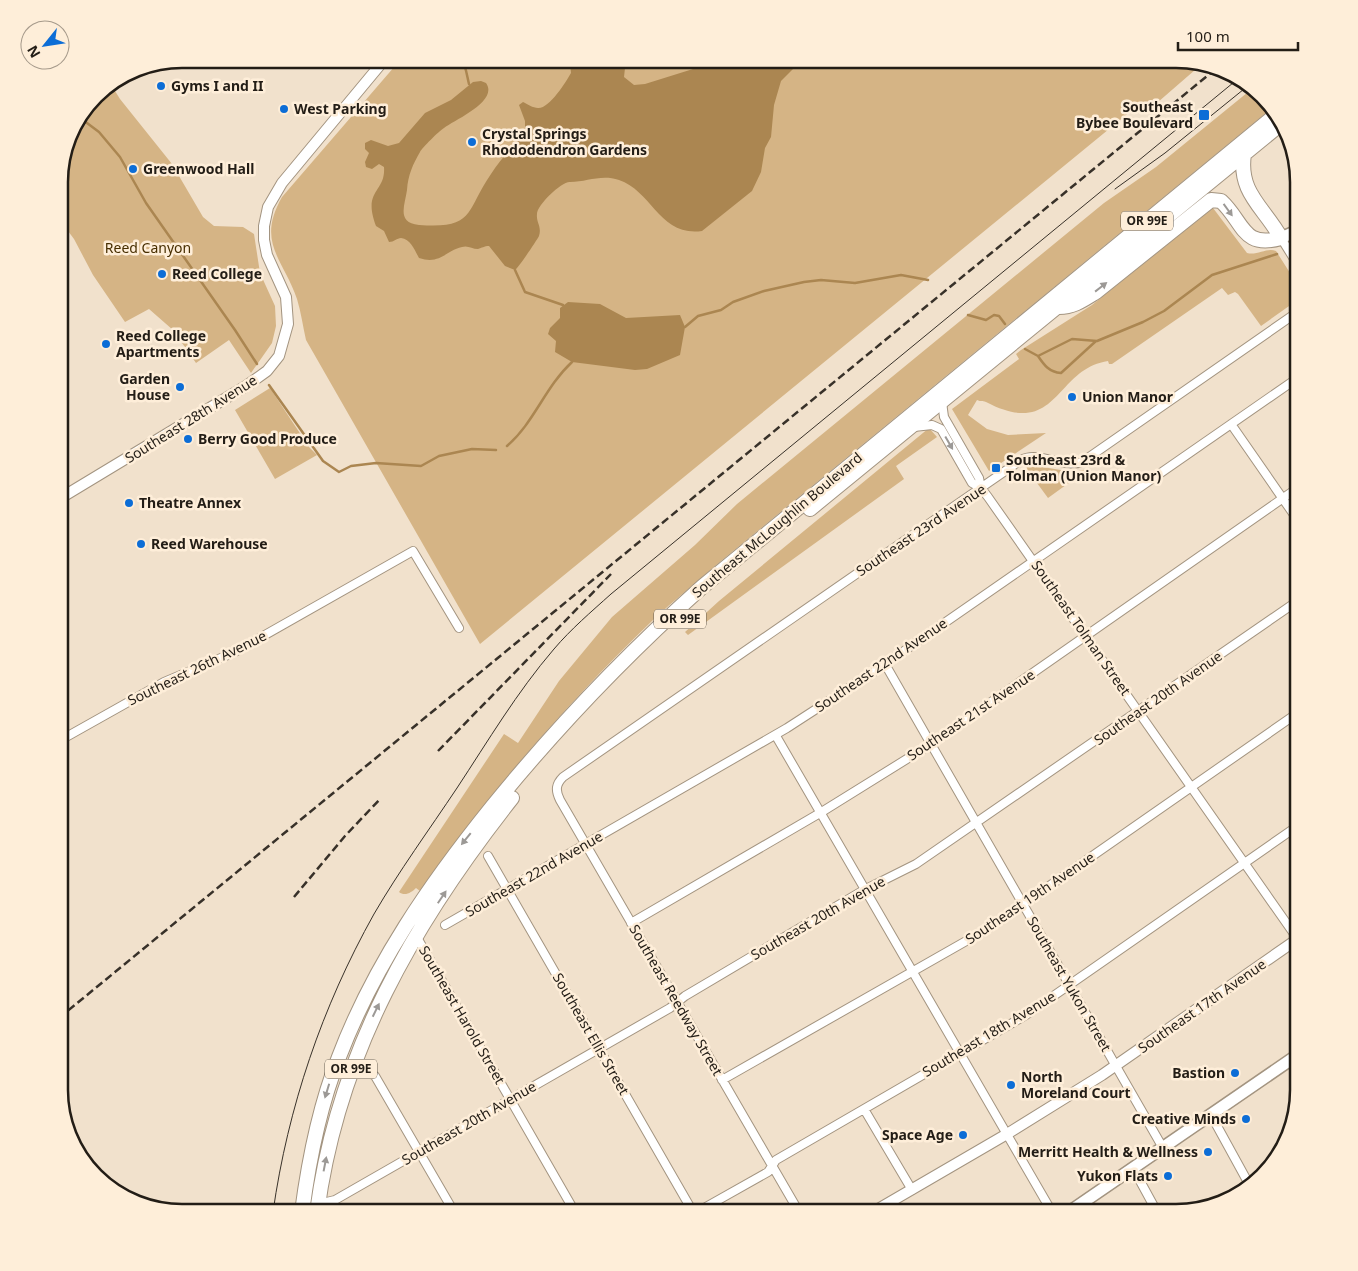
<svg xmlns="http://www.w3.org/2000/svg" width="1358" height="1271" viewBox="0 0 1358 1271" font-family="'Noto Sans',sans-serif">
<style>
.green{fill:#d5b485}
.water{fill:#ab8651}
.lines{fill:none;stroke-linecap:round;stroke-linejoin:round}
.stream{stroke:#ab8651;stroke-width:2.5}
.minor-casing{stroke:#a39480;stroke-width:10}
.tertiary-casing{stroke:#a39480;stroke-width:12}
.secondary-casing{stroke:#a39480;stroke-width:14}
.trunk-casing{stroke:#a39480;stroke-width:16}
.minor{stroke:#fff;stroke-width:8}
.tertiary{stroke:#fff;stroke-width:10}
.secondary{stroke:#fff;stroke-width:11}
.trunk{stroke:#fff;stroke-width:14}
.tram{stroke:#383129;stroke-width:1}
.rail{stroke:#383129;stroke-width:2.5;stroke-dasharray:8 4;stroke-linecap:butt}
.oneway{fill:#9c9996}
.poi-dot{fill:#0c6dd6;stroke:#feeed9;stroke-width:2}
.labels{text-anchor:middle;stroke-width:5;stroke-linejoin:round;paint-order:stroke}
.shield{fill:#feeed9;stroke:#655c50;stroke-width:1}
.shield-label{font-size:12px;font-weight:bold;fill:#231d16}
.poi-label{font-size:14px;font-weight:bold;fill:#231d16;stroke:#feeed9;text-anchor:start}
.park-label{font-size:14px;fill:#472e00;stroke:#feeed9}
.street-label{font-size:14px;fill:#231d16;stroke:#feeed9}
.rim{fill:none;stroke:#231d16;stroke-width:2.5}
</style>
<rect width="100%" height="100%" fill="#f1e1cc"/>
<path class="green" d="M401,59h784l18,4 -53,46 -8,-7 -662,542 -174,-304c-3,-13 -5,-28 -9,-41 -14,-41 -41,-56 -15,-102z
M110,83l10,16 52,65 31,53 11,9 29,1 11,7 6,39 15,33 1,20 -4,17 -21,30 -22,-33 -33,23 -23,-33 -24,-21 -24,13 -32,-47 -19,-36 -15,-20v-46l12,-46 29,-38z
M1253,88l11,7 8,13 -551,453c-23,20 -47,39 -69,60 -85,82 -164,173 -232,270l-4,-3c-4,4 -11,9 -17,4l105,-158 14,9 41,-62 53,-64 83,-72 42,-41 367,-301 52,-36z
M1213,208l34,45c10,3 20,-6 29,-2l23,36v12l-38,27 -23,-32 -3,-2 -7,3 -6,-7 -110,76h-3l-1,-3c-54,8 -49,79 -122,41 -4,-2 -5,0 -9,-2l-9,15 19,14 21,6 38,-2 -57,38 -37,-62 67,-50 -3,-5 5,-4 71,-45z
M270,388l39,59 8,8 -42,24 -40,-69z
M929,428l8,9 -41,29 8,13 -216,156 -3,-3 34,-31z
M1030,465l43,7 15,-3 -40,29 -22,-30z"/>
<path class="water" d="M537,59h89l-2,18 10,8 11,-1 80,-25h78l-22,22 -7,24 -3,32 -6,11 -4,24 -9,19 -50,40c-42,6 -50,-40 -83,-51 -18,-6 -32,2 -49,2 -8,-1 -33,23 -33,32 -1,9 5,12 2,22 -2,4 -20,31 -24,34l-10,-4 -16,-20c-5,0 -7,2 -11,3 -6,0 -10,-4 -16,-2 -17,4 -22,18 -43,11 -4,-7 -8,-19 -18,-20 -4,0 -7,4 -12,4l-5,-11 -8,-5c-14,-37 10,-33 8,-59l-5,-3 -7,5 -6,-2 -1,-5 4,-9 -4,-4v-6l6,-3 17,6 11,-3 26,-30 26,-13 22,-18 8,-1 5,2c13,18 -31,37 -42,45 -5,3 -22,20 -24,24 -7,12 -12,23 -13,38 -2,15 -11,33 12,35 56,4 46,-13 72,-51 10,-16 24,-29 34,-46v-7l-6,-16 4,-3c4,2 10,6 15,6 11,1 28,-26 33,-35l-1,-10 -11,-2 -6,4z
M568,302l32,2 26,14 54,-3 5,12 -5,28 -33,14 -12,1 -63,-8 -17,-10 1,-11 -8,-7 2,-6 10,-10v-10z"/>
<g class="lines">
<path class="stream" d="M462,59c4,8 5,17 7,25
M79,117l20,15 21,25 26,46 89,127 22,34
M515,270l10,22 38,13
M968,315l18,5 8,-5 5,1 6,8
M685,327l13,-11 23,-6 12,-8 31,-11 40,-9 17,-2 34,3 46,-8 27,5
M1025,349l13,7 34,-17 25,2 46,-19 21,-11 48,-36 65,-21
M1038,356c6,9 11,16 23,17l35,-32
M269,385l54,76 16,11 12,-6 25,-3 45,3 18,-10 33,-7 24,1
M507,446c27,-23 38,-59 65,-84"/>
<defs>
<path id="minor" d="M1281,238l18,29
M942,402l2,15 35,61 2,10
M1231,424l68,98
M914,427l18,-2 9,4 31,54 9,5 7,9 311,444
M885,664l278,484
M776,736l276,476
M59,741l105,-59 71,-30 178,-101 46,77
M488,856l205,356
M631,923l189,-110 111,-69 368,-257
M445,925l342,-197 91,-59 421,-292
M415,934l160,278
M1290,1060l9,16
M353,1062l22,14 79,136
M722,1080l267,-152 310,-216
M864,1109l48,81
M1211,1115l39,71
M1133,1168l24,44
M318,1204l17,-4 335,-192 15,-12 179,-106 52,-26 383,-264
M697,1212l71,-40 8,-12 250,-145 273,-190
M799,1212l-239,-412c-5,-10 -4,-16 3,-23l458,-317c18,-10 42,9 61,2l217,-151"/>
<path id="tertiary" d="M59,499l187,-113 21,-15 12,-15 9,-32 -2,-27 -19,-42 -3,-15v-14l4,-19 14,-24 103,-124
M873,1212l134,-78 95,-59 197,-137"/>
<path id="secondary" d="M1281,238l18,-8
M1069,1212l230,-158"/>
<path id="trunk" d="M1059,307c15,0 24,-7 37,-15l115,-92 10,1c23,21 21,48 60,37 -17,-31 -43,-45 -37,-84
M810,509l472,-386
M302,1212c7,-53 17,-105 37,-155 35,-92 91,-173 153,-250 64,-79 134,-152 210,-220l575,-473
M317,1212c21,-159 97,-290 195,-414"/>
</defs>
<use href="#minor" class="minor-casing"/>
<use href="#tertiary" class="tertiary-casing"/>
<use href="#secondary" class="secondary-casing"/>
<use href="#trunk" class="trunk-casing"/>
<use href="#minor" class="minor"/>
<use href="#tertiary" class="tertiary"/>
<use href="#secondary" class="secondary"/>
<use href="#trunk" class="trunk"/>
<path class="tram" d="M1115,189l50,-36 84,-68
M273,1212c15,-105 49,-205 101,-298 25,-43 55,-84 83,-126 31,-47 60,-96 97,-139 17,-20 37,-37 57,-55l628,-516"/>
<path class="rail" d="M438,751l173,-177
M294,897l51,-61 36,-38
M59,1018l1159,-951"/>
</g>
<defs><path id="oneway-solid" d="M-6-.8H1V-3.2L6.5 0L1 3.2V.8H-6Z" transform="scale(1.25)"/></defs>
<g class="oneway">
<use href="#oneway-solid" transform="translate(1228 210) rotate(54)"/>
<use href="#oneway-solid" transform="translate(1101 287) rotate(-38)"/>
<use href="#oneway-solid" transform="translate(949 443) rotate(60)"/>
<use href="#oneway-solid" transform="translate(466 839) rotate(129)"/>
<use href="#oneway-solid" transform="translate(442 897) rotate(-56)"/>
<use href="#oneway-solid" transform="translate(376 1010) rotate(-64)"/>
<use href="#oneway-solid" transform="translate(327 1091) rotate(107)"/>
<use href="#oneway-solid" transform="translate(325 1164) rotate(-79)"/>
</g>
<g class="poi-dot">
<circle cx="161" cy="86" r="5"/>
<circle cx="284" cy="109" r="5"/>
<rect x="1198" y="109" width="12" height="12" rx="2.5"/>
<circle cx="472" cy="142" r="5"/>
<circle cx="133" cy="169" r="5"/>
<circle cx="162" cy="274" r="5"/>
<circle cx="106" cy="344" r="5"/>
<circle cx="180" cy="387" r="5"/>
<circle cx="1072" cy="397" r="5"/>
<circle cx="188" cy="439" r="5"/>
<rect x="991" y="463" width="10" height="10" rx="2.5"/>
<circle cx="129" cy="503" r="5"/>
<circle cx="141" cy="544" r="5"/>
<circle cx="1235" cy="1073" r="5"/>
<circle cx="1011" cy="1085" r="5"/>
<circle cx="1246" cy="1119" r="5"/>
<circle cx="963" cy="1135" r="5"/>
<circle cx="1208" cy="1152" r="5"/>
<circle cx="1168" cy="1176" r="5"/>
</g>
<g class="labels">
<g class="shield">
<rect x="1121" y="211.5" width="52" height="19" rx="4"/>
<rect x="654" y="609.5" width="52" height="19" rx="4"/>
<rect x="325" y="1059.5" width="52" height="19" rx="4"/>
</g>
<g class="shield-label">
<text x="1147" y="225">OR 99E</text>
<text x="680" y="623">OR 99E</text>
<text x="351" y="1073">OR 99E</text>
</g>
<g class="poi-label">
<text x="171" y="91">Gyms I and II</text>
<text x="1193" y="112" text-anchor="end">Southeast<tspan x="1193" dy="16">Bybee Boulevard</tspan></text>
<text x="294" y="114">West Parking</text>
<text x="482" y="139">Crystal Springs<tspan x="482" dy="16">Rhododendron Gardens</tspan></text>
<text x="143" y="174">Greenwood Hall</text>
<text x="172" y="279">Reed College</text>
<text x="116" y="341">Reed College<tspan x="116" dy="16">Apartments</tspan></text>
<text x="170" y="384" text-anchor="end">Garden<tspan x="170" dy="16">House</tspan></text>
<text x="1082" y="402">Union Manor</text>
<text x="198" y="444">Berry Good Produce</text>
<text x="1006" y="465">Southeast 23rd &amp;<tspan x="1006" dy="16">Tolman (Union Manor)</tspan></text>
<text x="139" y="508">Theatre Annex</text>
<text x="151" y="549">Reed Warehouse</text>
<text x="1225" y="1078" text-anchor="end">Bastion</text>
<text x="1021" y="1082">North<tspan x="1021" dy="16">Moreland Court</tspan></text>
<text x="1236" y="1124" text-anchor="end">Creative Minds</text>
<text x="953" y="1140" text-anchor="end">Space Age</text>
<text x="1198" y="1157" text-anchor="end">Merritt Health &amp; Wellness</text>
<text x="1158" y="1181" text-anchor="end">Yukon Flats</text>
</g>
<g class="park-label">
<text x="148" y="253">Reed Canyon</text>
</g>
<g class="street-label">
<text transform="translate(191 419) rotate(-32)" y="5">Southeast 28th Avenue</text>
<text transform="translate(777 525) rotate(-40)" y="5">Southeast McLoughlin Boulevard</text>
<text transform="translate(921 530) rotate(-34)" y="5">Southeast 23rd Avenue</text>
<text transform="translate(1081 628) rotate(55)" y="5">Southeast Tolman Street</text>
<text transform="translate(881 665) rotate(-34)" y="5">Southeast 22nd Avenue</text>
<text transform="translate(197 668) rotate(-26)" y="5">Southeast 26th Avenue</text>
<text transform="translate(1158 698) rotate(-35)" y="5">Southeast 20th Avenue</text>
<text transform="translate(971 715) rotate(-34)" y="5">Southeast 21st Avenue</text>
<text transform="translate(534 874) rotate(-30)" y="5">Southeast 22nd Avenue</text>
<text transform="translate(1030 898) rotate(-34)" y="5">Southeast 19th Avenue</text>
<text transform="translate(818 918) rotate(-30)" y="5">Southeast 20th Avenue</text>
<text transform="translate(1069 984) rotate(60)" y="5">Southeast Yukon Street</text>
<text transform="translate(676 1000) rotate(60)" y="5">Southeast Reedway Street</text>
<text transform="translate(1202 1006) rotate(-35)" y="5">Southeast 17th Avenue</text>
<text transform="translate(462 1015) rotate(60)" y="5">Southeast Harold Street</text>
<text transform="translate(591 1034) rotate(60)" y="5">Southeast Ellis Street</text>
<text transform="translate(989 1034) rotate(-31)" y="5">Southeast 18th Avenue</text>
<text transform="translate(469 1123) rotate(-30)" y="5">Southeast 20th Avenue</text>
</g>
</g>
<path d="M0 0H1358V1271H0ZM182 68H1176A114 114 0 0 1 1290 182V1090A114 114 0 0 1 1176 1204H182A114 114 0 0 1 68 1090V182A114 114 0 0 1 182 68Z" fill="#feeed9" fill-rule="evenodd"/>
<path class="rim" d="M182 68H1176A114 114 0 0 1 1290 182V1090A114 114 0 0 1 1176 1204H182A114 114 0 0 1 68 1090V182A114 114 0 0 1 182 68Z"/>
<g transform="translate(45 45) rotate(240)"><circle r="24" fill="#feeed9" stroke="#a69a8b"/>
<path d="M0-4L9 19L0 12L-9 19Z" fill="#0c6dd6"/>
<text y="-8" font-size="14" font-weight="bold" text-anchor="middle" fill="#231d16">N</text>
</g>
<path d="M1178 42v8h120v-8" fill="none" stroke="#231d16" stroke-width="2.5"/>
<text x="1186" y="42" font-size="15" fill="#231d16" stroke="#feeed9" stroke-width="4" paint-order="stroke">100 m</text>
</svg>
